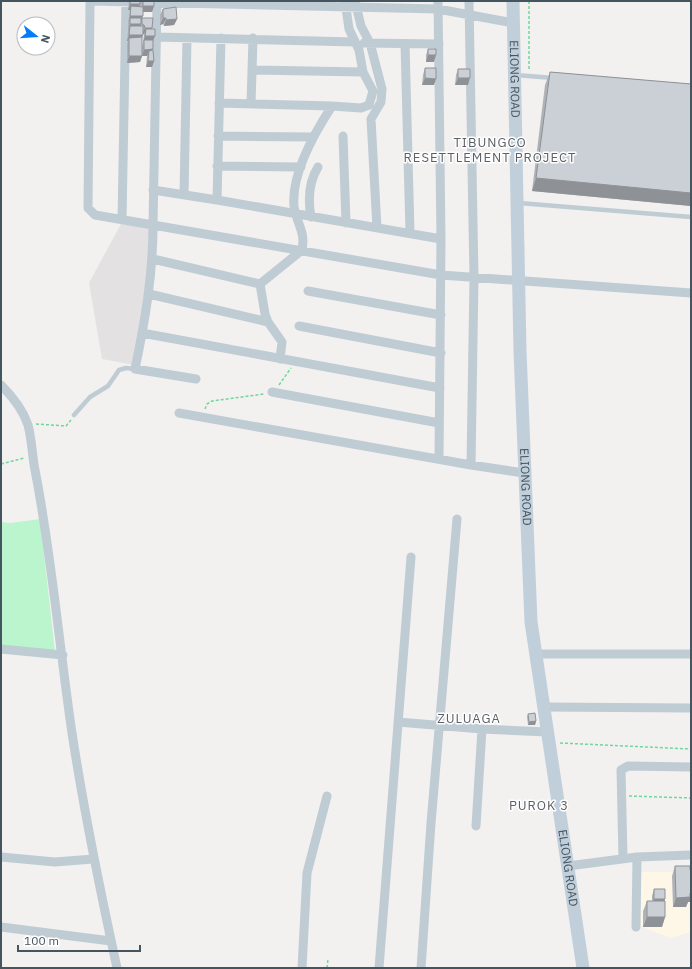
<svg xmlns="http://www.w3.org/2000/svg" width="692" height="969" viewBox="0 0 692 969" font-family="'IBM Plex Sans',sans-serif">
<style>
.commercial{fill:#fef7e8}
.education{fill:#e4e1e2}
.green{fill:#baf5cd}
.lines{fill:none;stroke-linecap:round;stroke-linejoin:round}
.path{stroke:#6dd79d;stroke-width:1.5;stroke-dasharray:3 2;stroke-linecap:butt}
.service{stroke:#bfccd4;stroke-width:4.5}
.minor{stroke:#bfccd4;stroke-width:9}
.secondary{stroke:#c1cfdb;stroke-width:13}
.wall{fill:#afb3b8;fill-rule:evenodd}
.shaded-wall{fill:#8e9296}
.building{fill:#cbd0d6;stroke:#8e9296}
.labels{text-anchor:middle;stroke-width:3;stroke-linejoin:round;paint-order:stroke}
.street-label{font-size:12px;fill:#455560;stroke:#fff}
.neighbourhood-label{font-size:13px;letter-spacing:1px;fill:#5c6166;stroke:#fff}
</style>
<rect width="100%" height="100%" fill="#f3f0f0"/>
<path class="commercial" d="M641,872h50v60l-21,6 -30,-12z"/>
<path class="education" d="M121,224l28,4 1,31 -16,106 -32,-6 -13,-76z"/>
<path class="green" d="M40,519l15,133 -54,-5v-125l10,1z"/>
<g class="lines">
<path class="path" d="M529,1v68
M279,385l12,-17
M205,409l2,-5 5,-3 52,-7
M36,424l30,2 5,-6
M1,464l23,-6
M560,743l131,6
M629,796l62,2
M327,968l1,-9"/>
<path class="service" d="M515,75l39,3
M519,203l172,14
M74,415l16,-18 18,-11 11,-16 7,-2 9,1"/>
<path class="minor" d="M90,1l-2,207 7,7 58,10 4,-224
M90,1l348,8 75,14
M355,1l6,25 9,17 12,46 -1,13 -10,17 6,109
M438,1l3,238 -2,220
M469,1l5,277 -3,187
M156,37l199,5
M364,43l75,1
M405,44l5,189
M252,70l111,2
M219,103l113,3 29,2 8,-3 4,-14 -10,-19 -4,-22 -10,-21 -4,-28
M251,104l2,-66
M218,136l94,1
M343,136l3,87
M217,166l84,1
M153,190l64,10 224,39
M184,195l3,-157
M217,200l4,-162
M311,217c-3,-17 -3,-34 7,-50
M122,220l4,-219
M153,259l107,25
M308,291l133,24
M149,294l119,28
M299,326l142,27
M142,333l298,55
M280,359l2,-17 -14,-20 -3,-8 -5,-30 42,-34c4,-19 -6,-27 -8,-44 -3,-33 21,-74 38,-100
M196,379l-61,-10c10,-48 18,-94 18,-144l288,50 250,18
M1,385c11,11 22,25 27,40 4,15 4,30 7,45 17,87 24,175 37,263 12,79 28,157 45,235
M272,392l167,31
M179,413l292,52 53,8
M1,649l62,6
M535,654h156
M543,707l148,1
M398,722l84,7 65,3
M476,826l6,-97
M1,857l54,5 38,-3
M623,858l-2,-88 7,-4 63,1
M568,866l69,-9 54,-2
M1,927l110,14
M636,927l1,-70
M302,968l5,-95 20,-77
M379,968l32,-411
M421,968l10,-145 26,-304"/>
<path class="secondary" id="s1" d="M513,1l7,350 11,271 52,346"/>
</g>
<path class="wall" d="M129,1h11v2l1,-2h13v5l-2,6h-9l-1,6 10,11 3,7 -2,5 -1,9 2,11 -2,6h-6l1,-11h-5l-2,6 -13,1v-19l1,-3h-1l1,-10v-7l2,-14h-2zM143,34h1l-1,9 -1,3v-9z
M163,9l14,10 -3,6 -10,1 -1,-2 -3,1v-10z
M428,49l6,13h-8v-7z
M425,68l9,17h-12l1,-10z
M458,69l10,16h-13l1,-10z
M550,72l141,12v122l-159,-15 13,-106z
M528,714l8,7 -1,4h-7l-1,-8z
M675,866l16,4v32h-3l-2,5h-13l-1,-31z
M654,889l11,12v16l-3,10h-19v-16l4,-10h5v-5z"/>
<path class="shaded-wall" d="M130,4h10l-2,7 -7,-5 -1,4h-2z
M143,6h11l-2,6h-12z
M130,16h13l-3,7 -10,-5 -2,5z
M163,18h3l-3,6 -3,1z
M177,19l-3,6 -10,1 2,-6z
M130,24h11l-3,7 -8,-5 -2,5z
M145,28h7l-2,6 -4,-5 -2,5h-2z
M129,35h14l-2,6 -12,-3 -1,3h-1z
M145,36h10l-3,7 -8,-3 -1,3z
M153,49l-3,7 -1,-5 -2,5h-5l-2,6 -13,1 2,-7h13l2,-6z
M428,55h8l-2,7h-8z
M148,61h6l-2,6h-6z
M425,78l11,1 -2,6h-12z
M458,78h12l-2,7h-13z
M536,178l155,15v13l-159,-15z
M536,721l-1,4h-7l1,-3z
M691,892v10h-3l-2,5h-13l3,-9z
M654,899h11l-2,7h-11z
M647,917h18l-3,10h-19z"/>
<path class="building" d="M130,1h10v3h-10z
M143,1h11v5h-11z
M131,6l12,1v9h-13z
M176,7l1,12 -11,1v-2h-3v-9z
M130,18h11v6h-11z
M142,18h11l-1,10h-7l-1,-3 -2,-1z
M130,26h13v9h-14z
M146,29h9v7h-10z
M142,37v19h-13v-18z
M144,40h9v9l-9,1z
M428,49h8v6h-8z
M153,50l1,11h-6l1,-10z
M425,68h11v11l-11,-1z
M458,69h12v9h-12z
M550,72l141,12v109l-155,-15z
M535,713l1,8 -7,1 -1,-8z
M675,866h15v4h1v22l-1,1v4l-14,1z
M654,889h11v10h-11z
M647,901h18v16h-18z"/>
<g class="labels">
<g class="street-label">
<text dy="4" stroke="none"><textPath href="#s1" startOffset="78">ELIONG ROAD</textPath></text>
<text dy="4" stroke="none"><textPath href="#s1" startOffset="486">ELIONG ROAD</textPath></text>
<text dy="4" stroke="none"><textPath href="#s1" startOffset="870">ELIONG ROAD</textPath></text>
</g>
<g class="neighbourhood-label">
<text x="490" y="147">TIBUNGCO<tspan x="490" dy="15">RESETTLEMENT PROJECT</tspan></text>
<text x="469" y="723">ZULUAGA</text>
<text x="539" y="810">PUROK 3</text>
</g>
</g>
<rect width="692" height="969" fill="none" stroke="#455560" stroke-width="4"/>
<g transform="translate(36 36) rotate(107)"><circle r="19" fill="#ffffff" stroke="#b5bbbf"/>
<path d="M0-3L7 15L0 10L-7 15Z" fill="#027dfa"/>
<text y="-6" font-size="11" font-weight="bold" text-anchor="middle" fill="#455560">N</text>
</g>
<path d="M18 945v6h122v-6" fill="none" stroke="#455560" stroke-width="2"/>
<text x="24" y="945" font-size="12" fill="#455560" stroke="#ffffff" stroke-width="3" paint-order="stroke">100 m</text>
</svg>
